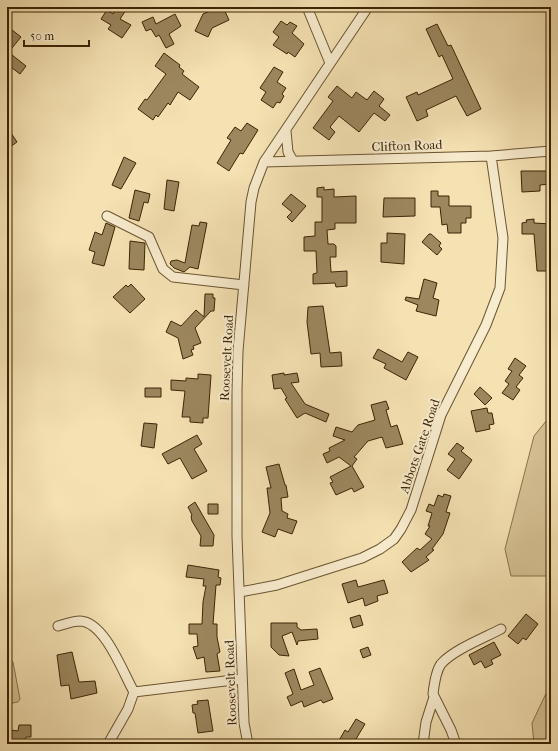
<svg xmlns="http://www.w3.org/2000/svg" width="558" height="751" viewBox="0 0 558 751" font-family="'IM FELL French Canon',serif">
<style>
.green{fill:#d6c295;stroke:#89734d}
.building{fill:#9c875f;stroke:#3c2405}
.lines{fill:none;stroke-linecap:round;stroke-linejoin:round}
.minor-casing{stroke:#6a5430;stroke-width:11}
.minor{stroke:#f8ecce;stroke-width:9}
.labels{text-anchor:middle;stroke-width:4;stroke-linejoin:round;paint-order:stroke}
.street-label{font-size:13px;fill:#3c2405;stroke:#f8ecce}
</style>
<rect width="100%" height="100%" fill="#f5e2b3"/>
<filter id="stains"><feTurbulence type="fractalNoise" baseFrequency=".005" numOctaves="4"/><feColorMatrix values="0 0 0 0 .2 0 0 0 0 .09 0 0 0 0 .02 0 0 0 .5 -.17"/></filter>
<radialGradient id="worn" r=".72"><stop offset=".6" stop-color="#630" stop-opacity="0"/><stop offset="1" stop-color="#630" stop-opacity=".3"/></radialGradient>
<path class="green" d="M551,415v161h-40l-6,-27 29,-113z
M7,660h4l2,2 7,37 -2,3 -11,2z
M551,683v61h-17l-2,-21z"/>
<path class="building" d="M117,7l9,3 -6,9 11,6 -9,13 -14,-9 3,-4 -10,-6 6,-9 6,4z
M219,7h4l6,13 -17,8 -4,9 -13,-6 8,-17z
M175,14l6,12 -12,8 5,10 -8,4 -7,-13 -3,2 -5,-8 -5,2 -4,-9 11,-5 3,7z
M281,21l6,4 3,-3 7,4 -5,7 12,11 -9,13 -7,-5 -1,2 -14,-9 6,-8 -6,-5z
M437,24l11,22 3,-1 30,64 -14,7 -11,-20 -30,14 2,6 -11,5 -11,-24 11,-5 1,3 35,-16 -11,-24 -3,2 -13,-28z
M7,26l14,11 -14,17z
M164,53l16,12 -1,2 5,4 -2,3 17,13 -9,13 -12,-8 -8,13 -2,-2 -10,14 -2,-2 -3,5 -15,-11 7,-10 2,1 19,-26 -11,-8z
M12,55l14,11 -6,8 -13,-10v-3z
M274,67l9,5 -6,10 9,6 -4,6 2,2 -4,7 -3,-1 -4,6 -12,-8 5,-8 -6,-4z
M337,86l15,12 4,-6 11,8 7,-9 10,8 -5,7 11,9 -5,6 -11,-8 -15,19 -20,-16 -9,11 5,5 -6,8 -16,-12 20,-27 -5,-4z
M247,123l11,7 -15,24 -3,-1 -11,18 -12,-8 14,-23 -4,-2 8,-11 6,4z
M7,127l10,15 -10,7z
M124,157l12,6 -15,26 -9,-4z
M521,171h30v13l-11,1v6l-18,1z
M167,180l12,2 -5,29 -10,-2z
M324,187v3l10,-1v8l22,-1v27h-21v6l-8,1 1,14h6l2,2v11h-6l1,15 16,-1v15l-11,1 -1,-4 -22,1v-10l4,-1 -1,-22h-12v-14l11,-1v-14h7v-25h-5v-9z
M135,190l15,4 -2,9 -4,-1 -5,19 -10,-3z
M431,191h7v5h11v10h22v12h-5v5h-5v10h-13l-1,-9 -5,1 -2,-18h-9z
M291,194l15,12 -14,16 -5,-5 5,-5 -10,-8z
M384,198h31v18l-32,1z
M534,219v4l17,1v47h-14l-3,-37h-12v-11l5,-1 -1,-2z
M200,222l7,1 -9,46 -8,-2 -6,5 -10,-4 -4,-4 1,-3 6,-1 8,3 7,-38 7,1z
M106,223l9,4 -11,39 -12,-3 3,-11 -6,-2 6,-18 7,3z
M387,233l18,1 -1,30 -23,-2v-19h6z
M429,234h2l10,9 -2,3 3,3 -5,6 -15,-13z
M130,241l15,2 -1,27 -15,-1z
M424,279l13,4 -4,15 6,2 -3,16 -20,-5 2,-6 -13,-5 1,-3 13,2z
M131,284l14,15 -15,14 -17,-16 13,-12 2,2z
M205,294h8v4h2l-1,13h-3l-16,17 6,15 -8,3 1,3 -3,1 2,5 -10,4 -5,-21 -12,-6 5,-11 10,5 15,-16 8,7z
M323,306l7,47 11,-1 1,14 -21,1 -1,-14 -9,1 -4,-32 1,-15z
M378,349l24,13 6,-10 10,5 -12,23 -22,-12 2,-4 -13,-6z
M515,358l11,8 -7,9 4,3 -7,9 4,3 -7,10 -11,-7 7,-9 -4,-3 7,-10 -4,-2z
M284,373v2l13,-2 2,9 -8,1 14,21 24,10 -3,8 -21,-9 -8,5 -12,-19 2,-1 -6,-10 -7,1 -2,-14z
M198,374l13,1 -3,43h-5v5l-13,-1v-5h-8l3,-26 -14,-1v-10l15,1v-3l12,1z
M480,387l12,11 -7,7 -11,-11z
M145,388h16v9h-16z
M386,401l3,8 -3,1 5,17 6,-2 6,19 -17,4 -4,-11 -14,4 -14,16 3,2 -5,7 12,21 -10,5 -2,-4 -16,7 -6,-12 3,-1 -3,-5 21,-11 -12,-9 -12,6 -4,-9 7,-3 -1,-3 16,-8 -12,-4 3,-9 16,5 6,-7 17,-5 -4,-15z
M487,408l1,5h4l2,11 -5,1 1,4 -14,3 -5,-21z
M144,423l13,1 -3,24 -13,-2z
M197,435l5,9 -8,5 13,22 -15,8 -12,-21 -12,6 -6,-10z
M457,443l7,5 -3,3 11,9 -13,19 -12,-9 8,-11 -7,-5z
M279,464l6,21h1l2,12 -7,1 1,13 6,3 -1,4 10,3 -5,13 -14,-5 -3,8 -13,-5 8,-19 -3,-25h4l-5,-21z
M444,494l7,2 -5,16 4,1 -7,21 -11,15 2,1 -8,7 3,3 -18,12 -9,-10 15,-14 3,2 12,-11 -7,-5 5,-8h-2l4,-13 -6,-2 3,-7 5,2 4,-11 5,2z
M195,502l19,33 -1,11h-13l1,-10 -9,-15 -1,-5 1,-1 -4,-8z
M208,504h10v10h-10z
M188,565l31,5 -1,7 3,1 -1,7h-4l-3,39h4v13l3,15 -3,2 3,17 -14,1 -2,-15 -7,2 -4,-12 5,-1 -1,-12h-8v-10h13l1,-22 3,-16h-3l1,-7 -18,-2z
M356,580l2,7 26,-7 4,13 -11,3 1,5 -13,5 -2,-8 -15,5 -6,-19z
M526,614l12,10 -12,16 -3,-2 -5,6 -10,-8z
M360,615l3,10 -10,3 -3,-10z
M271,623h26v4l4,3 16,-1 1,10 -20,2 -1,4 -5,-13 -10,4 7,20 -10,-1 -8,-8z
M494,642l7,13 -10,5 2,4 -8,4 -4,-7 -7,4 -5,-10z
M368,647l3,8 -8,3 -3,-8z
M72,652l7,30 16,-1 2,12 -26,6 -2,-14 -8,1 -4,-31z
M320,668l13,31 -10,4 -2,-3 -17,7 -2,-6 -11,5 -4,-9 6,-3 -8,-21 9,-4 7,21 13,-5 -5,-13z
M208,700l5,31 -15,2 -3,-20h-2l-1,-8 6,-1 -1,-3z
M356,719l9,5 -12,20h-16l8,-14 3,2z
M19,725h12v12h-5l-1,7h-16l1,-14 8,1z"/>
<g class="lines">
<defs>
<path id="minor" d="M307,7l23,56
M286,131l2,21 5,9
M264,162l227,-6 60,-5
M107,216l42,21 14,32 10,8 71,8
M240,592l37,-7 85,-27 18,-9 14,-10 7,-10 10,-19 30,-95 45,-90 14,-37 3,-50 -12,-82
M58,626c7,-2 15,-5 22,-5 25,1 43,52 54,71l108,-13
M108,744l20,-35 6,-17
M248,744l-4,-21 -7,-187v-145l1,-40 13,-149 3,-14 10,-26 104,-155
M423,744l3,-22 8,-25
M456,744l-5,-14 -18,-36c1,-9 3,-23 8,-30 12,-14 43,-26 60,-35"/>
</defs>
<use href="#minor" class="minor-casing"/>
<use href="#minor" class="minor"/>
</g>
<g class="labels">
<g class="street-label">
<text transform="translate(407 145) rotate(-2)" y="5">Clifton Road</text>
<text transform="translate(226 358) rotate(-87)" y="5">Roosevelt Road</text>
<text transform="translate(419 446) rotate(-71)" y="5">Abbots Gate Road</text>
<text transform="translate(230 683) rotate(-92)" y="5">Roosevelt Road</text>
</g>
</g>
<rect width="558" height="751" fill="none" stroke="#f5e2b3" stroke-width="24"/>
<rect x="8" y="8" width="542" height="735" fill="none" stroke="#3c2405" stroke-width="2"/>
<rect x="12" y="12" width="534" height="727" fill="none" stroke="#3c2405"/>
<path d="M24 40v6h65v-6" fill="none" stroke="#3c2405" stroke-width="2"/>
<text x="30" y="40" font-size="12" fill="#3c2405" stroke="#f8ecce" stroke-width="3" paint-order="stroke">50 m</text>
<rect width="100%" height="100%" filter="url(#stains)"/>
<rect width="100%" height="100%" fill="url(#worn)"/>
</svg>
